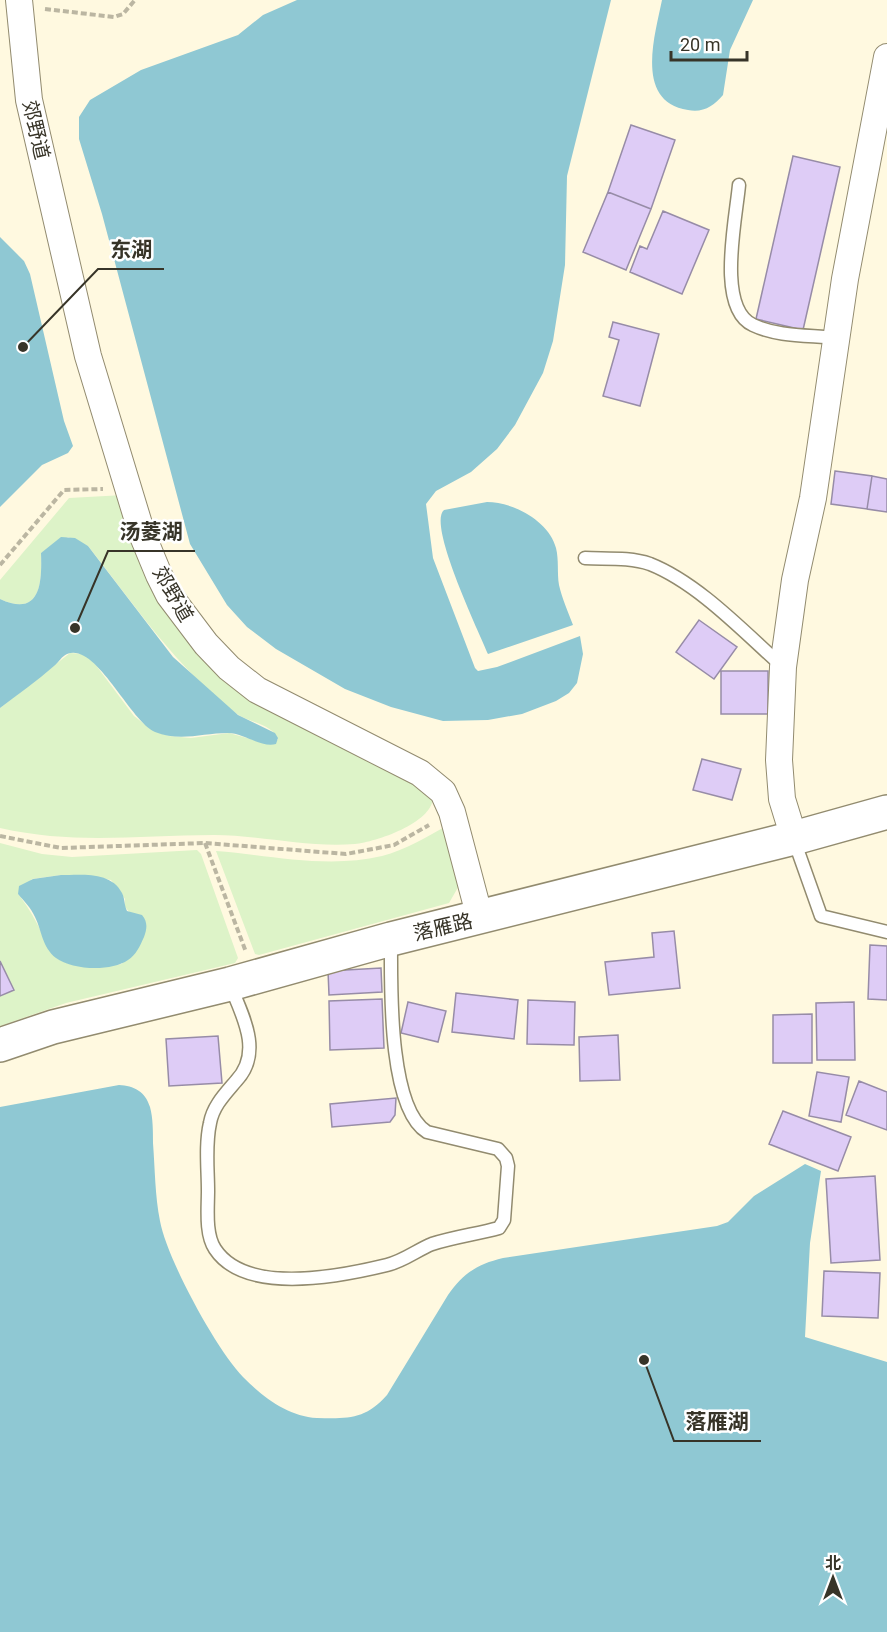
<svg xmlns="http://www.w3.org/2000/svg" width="887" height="1632" viewBox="0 0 887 1632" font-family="Roboto,'Noto Sans SC',sans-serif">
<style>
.green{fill:#ddf3c8;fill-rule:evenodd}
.water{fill:#8fc8d3}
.building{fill:#deccf6;stroke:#978ca7;stroke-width:1.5}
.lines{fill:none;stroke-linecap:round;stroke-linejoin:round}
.lane-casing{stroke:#928b6f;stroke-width:15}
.street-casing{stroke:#928b6f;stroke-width:28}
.secondary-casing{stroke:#928b6f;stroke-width:36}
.path{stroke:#bbb6a2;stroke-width:4;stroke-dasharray:6 3;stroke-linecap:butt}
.lane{stroke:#fff;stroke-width:12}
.street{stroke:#fff;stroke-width:26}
.secondary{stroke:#fff;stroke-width:33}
.labels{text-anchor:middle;stroke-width:5;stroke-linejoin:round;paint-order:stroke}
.street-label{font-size:20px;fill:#373428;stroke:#fff}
.leader{fill:none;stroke:#373428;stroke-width:2}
.callout-dot{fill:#373428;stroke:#fff;stroke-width:2}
.callout-label{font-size:21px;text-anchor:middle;font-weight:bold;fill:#373428;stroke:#fff;stroke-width:5;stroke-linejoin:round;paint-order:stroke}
</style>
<rect width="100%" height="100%" fill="#fff9e0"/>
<path class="green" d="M124,495l19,59 108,142 176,96 6,6c-1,25 -57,44 -78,46 -47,4 -95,-9 -141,-9 -76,0 -139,10 -214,-7v-120l70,-55 14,1 8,6 42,56 18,14 17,6 22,2 38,-5 29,8 20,-1c-3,-15 -30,-18 -41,-26 -61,-46 -102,-109 -149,-168l-20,-9 -27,16c1,29 0,65 -41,46v-19l69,-82z
M448,825l12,59 -11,19 -190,52 -4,-1 -39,-103c54,4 111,18 166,5 23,-6 45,-19 66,-31z
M0,843l42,11 30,3 125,-7 4,4 37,104 -3,5 -169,40 -66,23zM61,875h24l26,5 14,19v8l6,7 -9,50c-89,10 -61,-16 -104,-70l14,-15z"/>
<path class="water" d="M297,0h314l-44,176 -2,89 -12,76 -10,32 -28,52 -18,24 -26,23 -35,19 -10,13 7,54 42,110 3,3 19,-4 83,-31 3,18 -6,29 -8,10 -13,8 -34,13 -34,6 -45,1 -52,-14 -46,-18 -69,-40 -29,-22 -20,-22 -37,-61 -88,-330 -23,-75v-22l11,-17 51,-30 97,-35 25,-20z
M662,0h91l-23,50 -7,45c-9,11 -20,18 -35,15 -54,-8 -33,-75 -26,-110z
M0,237l24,24 6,13 34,147 9,25 -5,7 -26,12 -42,42z
M487,502c26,0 62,19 69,46 3,12 1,25 3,37 3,13 9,27 14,40l-85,29c-9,-22 -61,-130 -44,-144z
M61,537l14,1 13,8 85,111 65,58 37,18 3,5 -2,6c-15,4 -32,-11 -48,-11 -25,0 -48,9 -73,-1 -26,-12 -59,-90 -88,-78 -5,2 -8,8 -13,12 -17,15 -36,28 -54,42v-109c41,19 42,-17 41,-46z
M61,875c20,0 50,-4 61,18 3,6 2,12 5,18l15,4c6,7 5,14 2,22 -4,9 -8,18 -16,23 -17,12 -56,10 -72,-2 -14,-11 -14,-27 -21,-41 -4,-9 -11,-16 -17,-23l1,-8 14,-7z
M119,1085c15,1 26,6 31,22 3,11 3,24 3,36 2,26 2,53 7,78 7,38 56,128 83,156 21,21 45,39 74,41 31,1 49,1 70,-23l61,-100c15,-22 30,-31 55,-37l214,-32 11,-4 26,-26 51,-32 16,7 -11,72 -5,94 82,25v270h-887v-525z"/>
<path class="building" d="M631,125l44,15 -24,69 -43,-17z
M793,156l47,11 -37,163 -47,-11z
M608,192l43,17 -25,61 -43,-18z
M663,211l46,19 -27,64 -52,-22 10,-26 7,3z
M613,322l46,12 -19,72 -37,-10 16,-56 -10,-3z
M835,471l37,5 -5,33 -36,-5z
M872,476l15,3v33l-20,-3z
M699,620l38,27 -23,32 -38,-27z
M721,671h47v43h-47z
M702,759l39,10 -9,31 -39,-10z
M674,931l6,57 -71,7 -4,-33 49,-5 -2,-24z
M870,945l17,1v54l-19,-1z
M0,961l14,29 -14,6z
M381,968l1,24 -53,3 -1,-24z
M456,993l62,7 -4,39 -62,-7z
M382,999l2,49 -54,2 -1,-49z
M528,1000l47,2 -1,43 -47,-1z
M408,1002l38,9 -8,31 -37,-9z
M854,1002l1,58h-38l-1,-57z
M812,1014v49h-39v-48z
M618,1035l2,45 -40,1 -1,-44z
M218,1036l4,47 -53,3 -3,-47z
M817,1072l32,5 -8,45 -32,-6z
M859,1081l28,11v38l-41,-15z
M396,1098l-1,17 -5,7 -58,5 -2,-23z
M783,1111l68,26 -13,34 -69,-27z
M875,1176l5,84 -49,3 -5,-84z
M824,1271l56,2 -2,45 -56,-2z"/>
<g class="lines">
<defs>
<path id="lane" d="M739,185c-3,34 -23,123 14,140 25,12 57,10 83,13
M585,558c21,1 45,-1 65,6 48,19 94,68 132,102
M794,840l27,76 66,16
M230,985c13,31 33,68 6,96 -11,13 -23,25 -26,42 -5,22 -2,46 -2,68 0,17 -3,43 7,58 31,47 127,27 172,16 17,-4 30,-15 45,-21 22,-7 45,-10 67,-16l5,-8 4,-54 -2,-8 -8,-9 -71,-17c-39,-24 -36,-147 -36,-190"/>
<path id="street" d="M19,0l10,100 59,256 54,178 17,41 10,20 37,49 23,24 28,22 163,83 23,19 9,20 28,106
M794,838l-12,-39 -3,-39 4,-93 12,-87 18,-82 32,-219 42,-222"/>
<path id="secondary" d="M0,1045l53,-18 177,-43 161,-45 403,-101 93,-26"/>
</defs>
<use href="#lane" class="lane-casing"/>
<use href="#street" class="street-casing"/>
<use href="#secondary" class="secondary-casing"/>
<path class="path" d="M45,9l69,8 9,-3 12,-14
M0,565l64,-75 39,-1
M0,836l61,12 144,-5 141,11 48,-9 35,-20
M205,843l41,109"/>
<use href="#lane" class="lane"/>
<use href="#street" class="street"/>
<use href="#secondary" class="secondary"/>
</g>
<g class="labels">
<g class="street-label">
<text transform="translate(36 130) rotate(77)" y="7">郊野道</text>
<text transform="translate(173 594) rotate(60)" y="7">郊野道</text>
<text transform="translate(443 927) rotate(-13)" y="7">落雁路</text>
</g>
</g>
<path class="leader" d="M23 347L98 269H164M75 628L108 551H195M644 1360L674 1441H761"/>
<g class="callout-dot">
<circle cx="23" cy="347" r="6"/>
<circle cx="75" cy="628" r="6"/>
<circle cx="644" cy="1360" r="6"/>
</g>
<g class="callout-label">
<text x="131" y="257">东湖</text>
<text x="151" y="539">汤菱湖</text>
<text x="717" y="1429">落雁湖</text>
</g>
<g transform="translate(833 1578)" stroke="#ffffff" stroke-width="4.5" paint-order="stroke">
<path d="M0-4.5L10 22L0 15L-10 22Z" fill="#373428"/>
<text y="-9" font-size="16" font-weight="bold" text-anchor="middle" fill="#373428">北</text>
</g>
<path d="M671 51v9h76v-9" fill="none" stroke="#373428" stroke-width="3"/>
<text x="680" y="51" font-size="18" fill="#373428" stroke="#ffffff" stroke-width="4.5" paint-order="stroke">20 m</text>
</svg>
